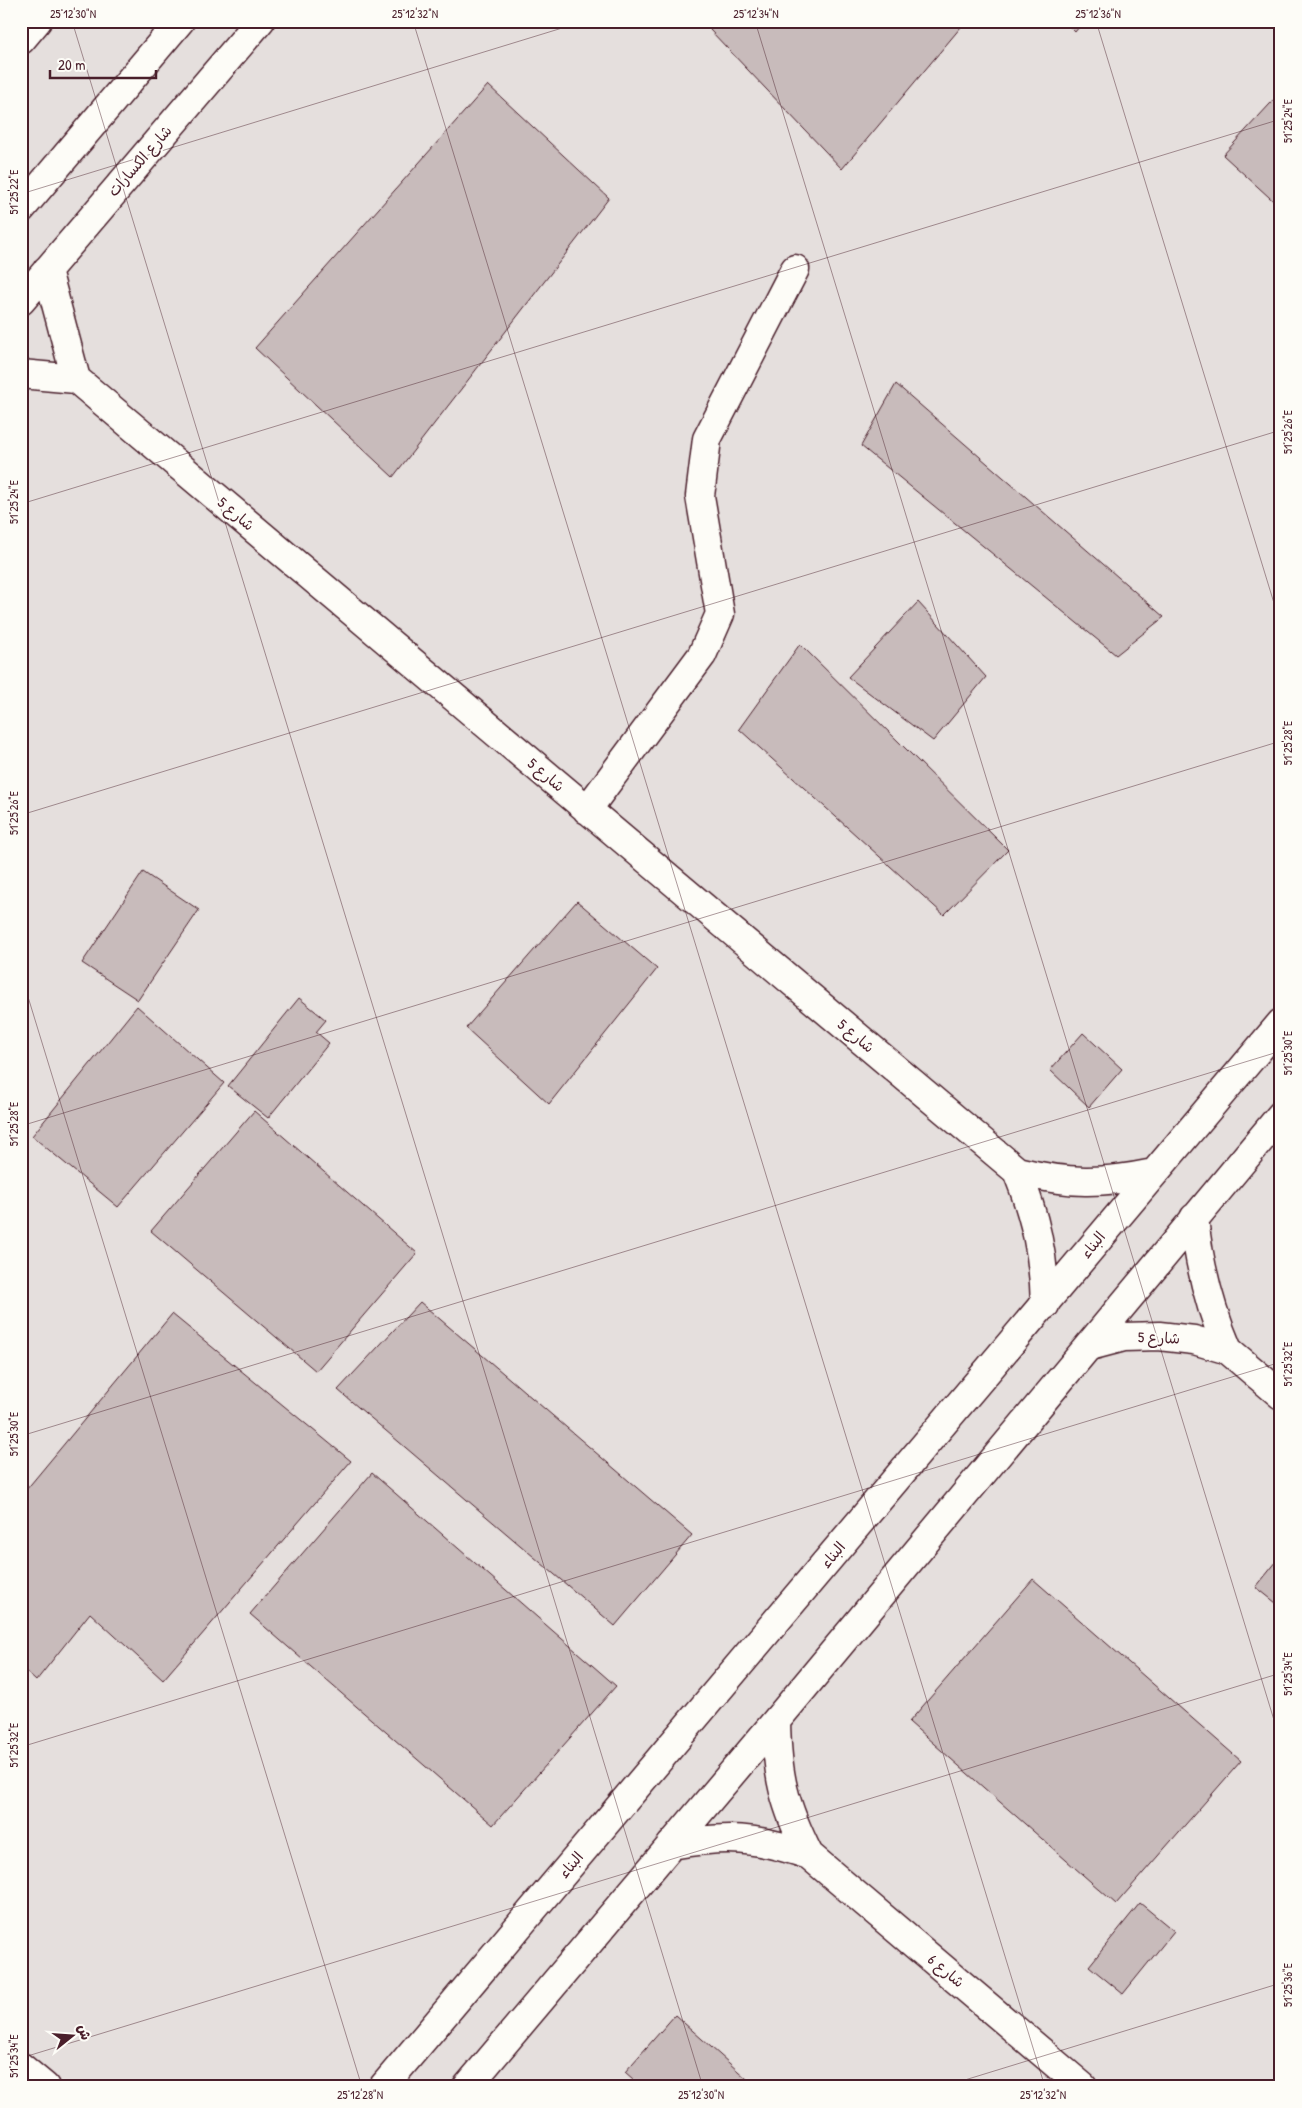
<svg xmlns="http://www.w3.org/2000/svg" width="1302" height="2108" viewBox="0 0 1302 2108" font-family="'Patrick Hand','Playpen Sans Arabic',sans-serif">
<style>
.built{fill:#e5dfdd}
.building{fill:#c8bbbb;stroke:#4a1f2b}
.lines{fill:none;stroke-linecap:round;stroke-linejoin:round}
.minor-casing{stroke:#4a1f2b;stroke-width:31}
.minor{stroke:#fdfcf7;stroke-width:28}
.ticks{fill:none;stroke:#4a1f2b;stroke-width:1;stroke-opacity:0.45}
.labels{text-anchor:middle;stroke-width:4;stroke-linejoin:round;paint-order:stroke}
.street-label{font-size:15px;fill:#4a1f2b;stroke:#fdfcf7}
.neatline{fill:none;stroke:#4a1f2b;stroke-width:2}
.ticks-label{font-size:12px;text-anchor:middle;fill:#4a1f2b}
</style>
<rect width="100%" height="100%" fill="#f2efeb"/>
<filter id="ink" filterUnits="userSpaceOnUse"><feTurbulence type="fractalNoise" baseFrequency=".02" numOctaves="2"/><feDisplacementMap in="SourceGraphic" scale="10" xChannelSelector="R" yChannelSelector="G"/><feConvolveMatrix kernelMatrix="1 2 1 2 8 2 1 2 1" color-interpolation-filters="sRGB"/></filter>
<g filter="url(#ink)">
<path class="built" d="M21,21h1260v2066h-1260z"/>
<path class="building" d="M718,21h248l-124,148 -132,-139z
M1064,21h20l-9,11z
M488,85l121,113 -216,279 -138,-129z
M1281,92v116l-58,-53z
M896,384l268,233 -48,38 -255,-209z
M918,602l68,75 -53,64 -85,-64z
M800,644l208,206 -64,65 -205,-186z
M143,872l56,38 -61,90 -56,-37z
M577,901l80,68 -108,135 -83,-76z
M299,998l27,22 -10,12 13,11 -61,75 -40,-32z
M137,1006l87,77 -106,124 -86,-71z
M1083,1033l39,36 -33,38 -39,-37z
M254,1111l163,142 -101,118 -165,-140z
M420,1302l272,233 -77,91 -277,-236z
M172,1314l179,147 -188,219 -73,-67 -54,68 -15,-14v-171z
M372,1473l244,213 -123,139 -243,-211z
M1281,1556v51l-25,-20z
M1033,1579l208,182 -125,143 -207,-182z
M1140,1903l34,28 -51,63 -34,-28z
M675,2015l81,72h-114l-17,-15z"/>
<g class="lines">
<defs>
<path id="minor" d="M21,40l16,-19
M21,209l159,-188
M47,270l29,109
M21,301l239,-280
M21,374l55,5 941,792c52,13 84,13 137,2
M587,810l115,-155 18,-41 -20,-118 7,-57 88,-170
M1017,1171c18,45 27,84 28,134
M1194,1218c5,48 15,88 34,132
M1090,1346l34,-9 35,-1 35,4 34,10 53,45
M776,1721c1,55 8,84 33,134
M671,1845c56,-10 85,-8 138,10l274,232
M21,2067l24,20
M383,2087l898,-1064
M467,2087l309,-366 505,-606"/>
</defs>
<use href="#minor" class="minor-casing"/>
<use href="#minor" class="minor"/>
</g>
</g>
<path class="ticks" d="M72,21l631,2066M413,21l632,2066M755,21l526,1722M1096,21l185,605M21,194l564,-173M21,504l1260,-385M21,815l1260,-385M21,974l341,1113M21,1126l1260,-385M21,1436l1260,-385M21,1747l1260,-385M21,2058l1260,-385M942,2087l339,-104"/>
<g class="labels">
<g class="street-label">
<text transform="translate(140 161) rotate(-49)" y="5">شارع الكسارات</text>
<text transform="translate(236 514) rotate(40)" y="5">شارع 5</text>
<text transform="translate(546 775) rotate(40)" y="5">شارع 5</text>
<text transform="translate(856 1036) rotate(40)" y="5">شارع 5</text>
<text transform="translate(1093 1245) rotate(-51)" y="5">البناء</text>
<text transform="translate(1159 1338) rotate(2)" y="5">شارع 5</text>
<text transform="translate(833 1555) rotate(-50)" y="5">البناء</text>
<text transform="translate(571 1865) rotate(-50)" y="5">البناء</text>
<text transform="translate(946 1971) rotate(40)" y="5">شارع 6</text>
</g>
</g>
<rect width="1302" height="2108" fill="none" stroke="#fdfcf7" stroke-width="55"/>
<g transform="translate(72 2036) rotate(73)" stroke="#fdfcf7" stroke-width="4" paint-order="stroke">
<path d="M0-4L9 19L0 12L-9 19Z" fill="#4a1f2b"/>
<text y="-8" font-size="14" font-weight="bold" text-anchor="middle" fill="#4a1f2b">ش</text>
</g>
<path d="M50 70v8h106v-8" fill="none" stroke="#4a1f2b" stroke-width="2.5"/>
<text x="58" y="70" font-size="15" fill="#4a1f2b" stroke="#fdfcf7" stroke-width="4" paint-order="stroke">20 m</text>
<rect x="28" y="28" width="1246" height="2052" class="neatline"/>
<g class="ticks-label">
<text x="73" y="18">25°12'30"N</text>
<text x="415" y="18">25°12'32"N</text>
<text x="756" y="18">25°12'34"N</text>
<text x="1098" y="18">25°12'36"N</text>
<text transform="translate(1288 121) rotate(-90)" y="4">51°25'24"E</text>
<text transform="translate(14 192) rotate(-90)" y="4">51°25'22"E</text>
<text transform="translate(1288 432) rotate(-90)" y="4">51°25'26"E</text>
<text transform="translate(14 502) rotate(-90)" y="4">51°25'24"E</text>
<text transform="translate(1288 743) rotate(-90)" y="4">51°25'28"E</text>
<text transform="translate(14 813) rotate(-90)" y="4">51°25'26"E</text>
<text transform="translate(1288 1053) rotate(-90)" y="4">51°25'30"E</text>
<text transform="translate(14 1124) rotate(-90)" y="4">51°25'28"E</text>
<text transform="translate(1288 1364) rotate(-90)" y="4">51°25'32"E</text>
<text transform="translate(14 1434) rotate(-90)" y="4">51°25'30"E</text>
<text transform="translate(1288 1674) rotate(-90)" y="4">51°25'34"E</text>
<text transform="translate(14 1745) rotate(-90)" y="4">51°25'32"E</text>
<text transform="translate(1288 1985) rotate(-90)" y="4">51°25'36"E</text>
<text transform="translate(14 2056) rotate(-90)" y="4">51°25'34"E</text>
<text x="360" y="2099">25°12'28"N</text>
<text x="701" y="2099">25°12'30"N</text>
<text x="1043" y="2099">25°12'32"N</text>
</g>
</svg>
